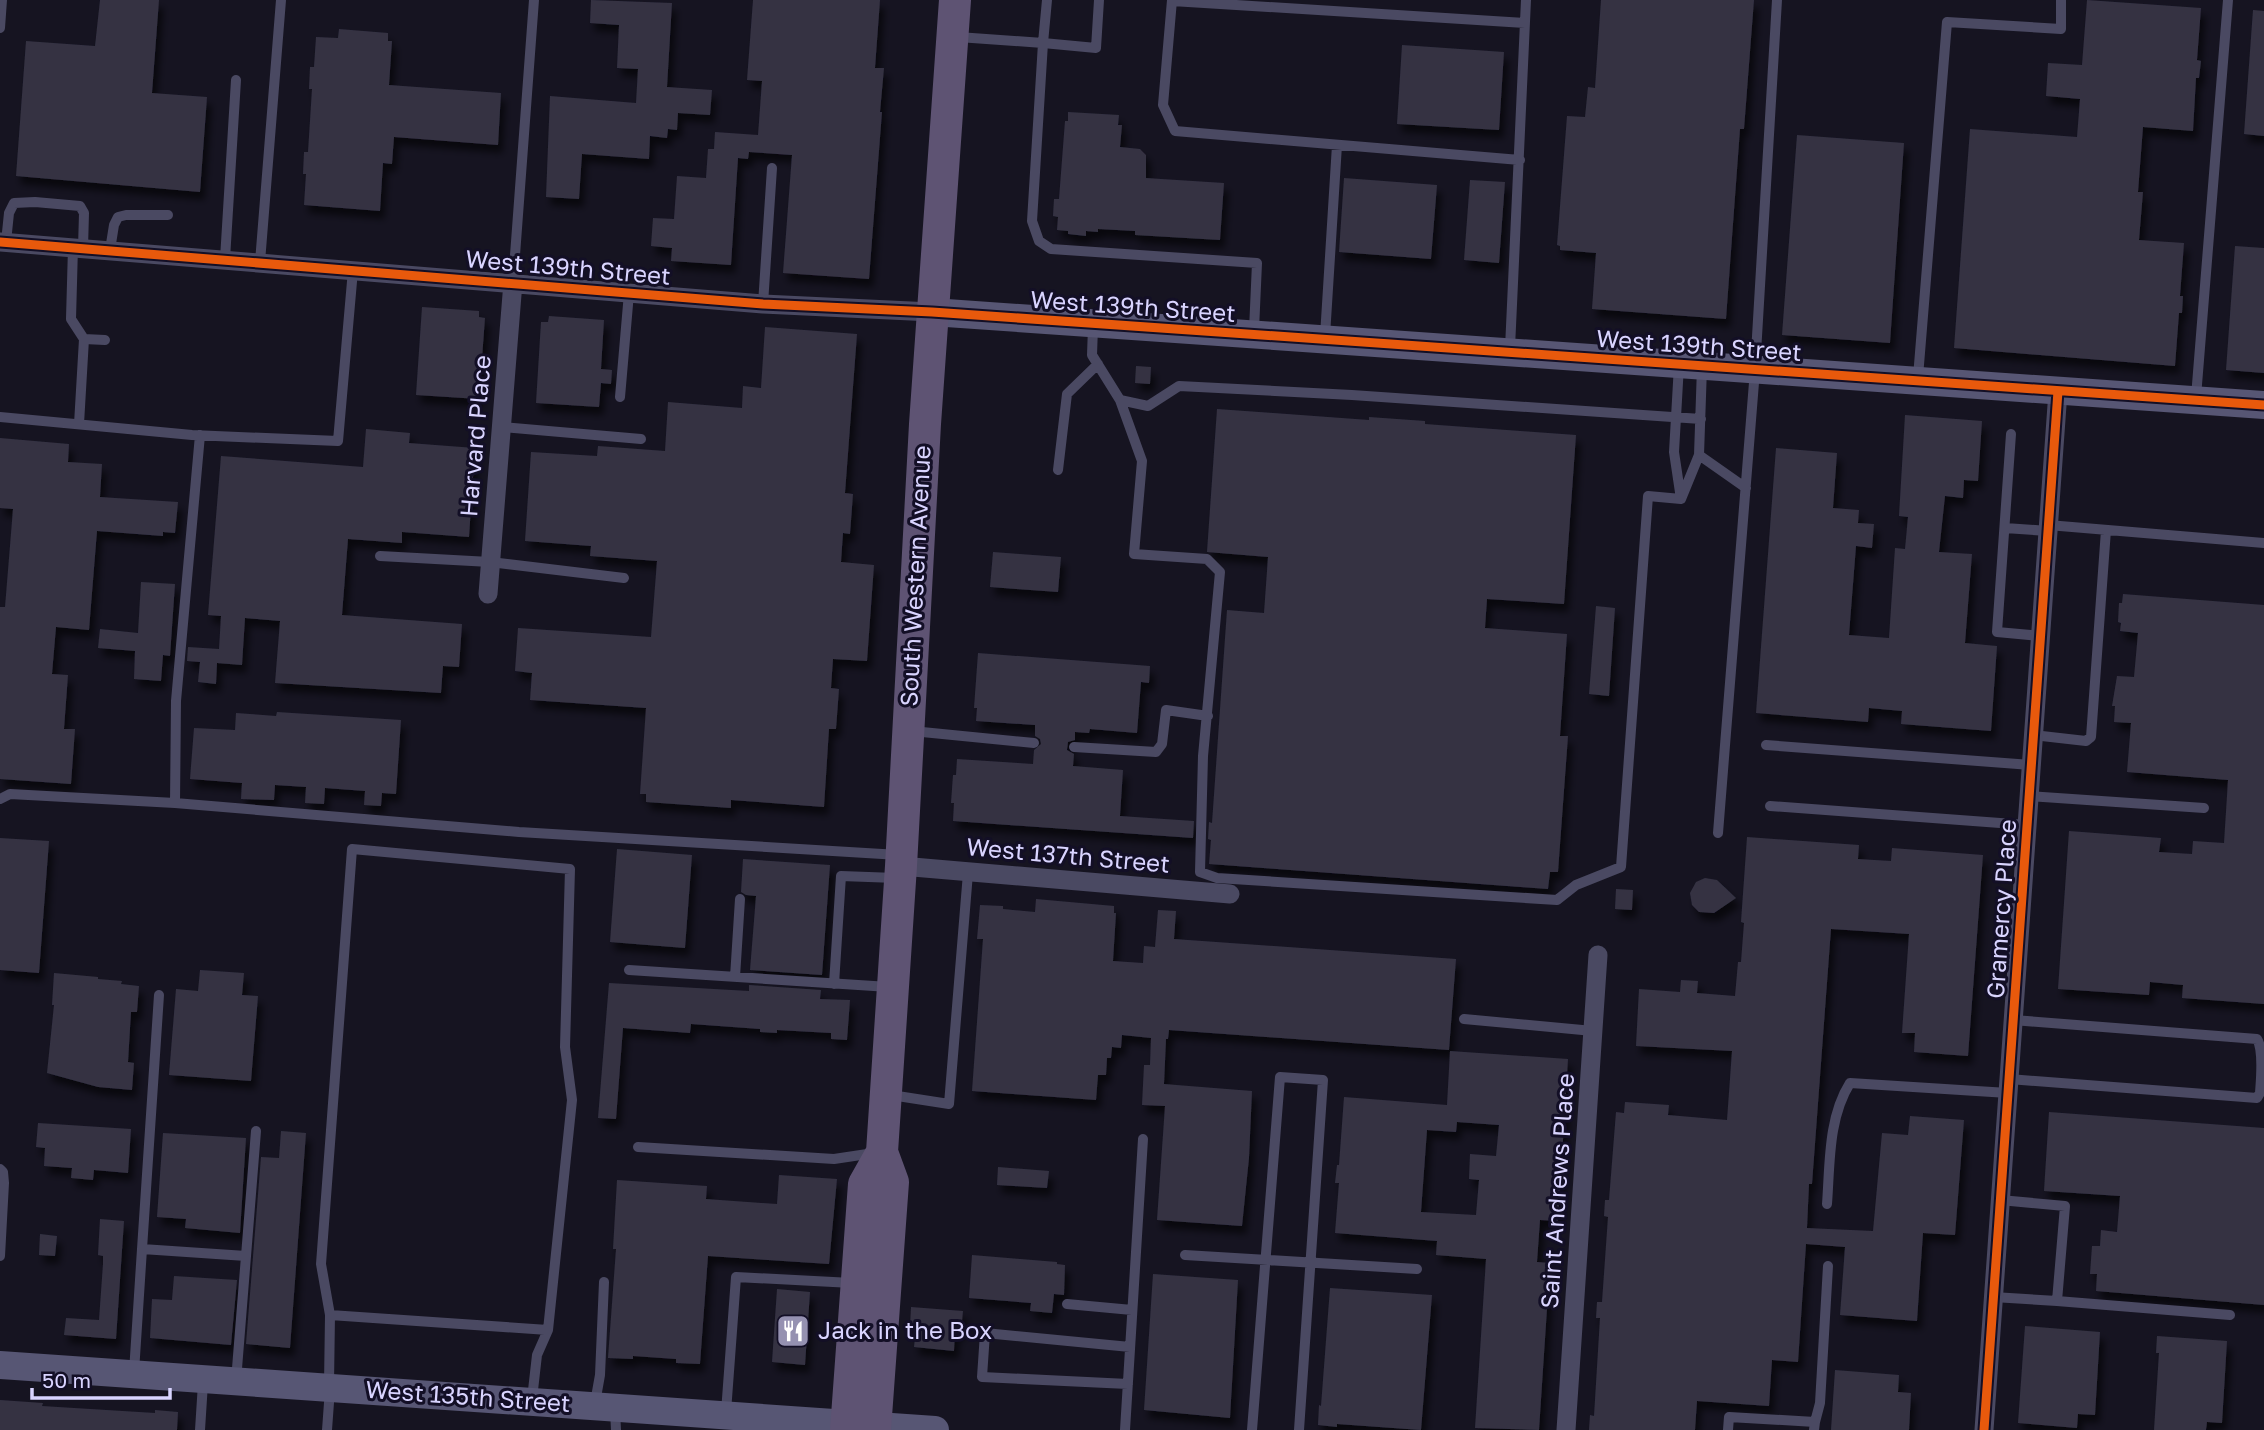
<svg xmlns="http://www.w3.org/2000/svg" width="2264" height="1430" viewBox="0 0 2264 1430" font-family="'Golos Text',sans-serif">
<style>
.building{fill:#343243;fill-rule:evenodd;filter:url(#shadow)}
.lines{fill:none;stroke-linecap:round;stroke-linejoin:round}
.lane{stroke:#4a4962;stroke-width:10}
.street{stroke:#4a4962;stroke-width:19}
.secondary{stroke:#575674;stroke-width:28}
.primary{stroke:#5e5373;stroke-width:32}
.cycleway-casing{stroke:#130f26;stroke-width:13}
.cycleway{stroke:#e8590c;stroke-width:9}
.labels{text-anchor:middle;stroke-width:6;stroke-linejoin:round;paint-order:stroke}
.street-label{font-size:24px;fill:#d9d4ff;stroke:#130f26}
.poi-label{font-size:24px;fill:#d9d4ff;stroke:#130f26;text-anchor:start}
</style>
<defs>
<filter id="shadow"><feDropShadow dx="4.5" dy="8" stdDeviation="3.5" flood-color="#0009"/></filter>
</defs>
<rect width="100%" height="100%" fill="#161421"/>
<path class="building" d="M100,0h59l-7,93 55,4 -7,95 -184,-16 10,-135 69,5z
M591,0l81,3 -5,84 45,3 -2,25 -32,-2 -1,17 -9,-1 -1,9 -17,-2 -1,23 -67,-5 -3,45 -33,-2 4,-101 86,7 2,-34 -21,-1 2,-43 -29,-2z
M753,0h127l-5,68h9l-4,44h2l-13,167 -86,-6 9,-118 -43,-3 -1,7 -10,-1 -7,107 -60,-4 1,-13 -21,-2 2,-28 21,1 3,-43 29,2 2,-29h6l1,-17 43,3 4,-54 -15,-1z
M1601,0h153l-10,129h-4l-14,190 -134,-10 4,-56 -36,-3v-4l-3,-1 10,-129 18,1 3,-30 7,1z
M2087,0l114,8 -4,52 4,1 -2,17h-3l-3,53 -50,-4 -5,65h5l-4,48 45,3 -4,53h3l-1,17h-3l-4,53 -221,-18 16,-219 107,8 3,-38 -34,-3 2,-33 34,2z
M2253,10l11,1v125l-20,-2z
M339,29l49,4v8h4l-3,44 112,8 -3,52 -104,-8 -2,27 -9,-1 -3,48 -76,-6 2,-31h-3l1,-22h4l4,-63h-3l1,-22h4l2,-30 22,1z
M1402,45l102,7 -5,78 -102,-6z
M1068,112l51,3 -1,10h4l-2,22 20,2 6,6v23l78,5 -4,57 -85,-5v-4l-37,-2v3l-12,-1v5l-18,-2v-3l-11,-1 1,-13 -5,-1 1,-17h5l6,-78h3z
M1797,135l107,8 -14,200 -108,-8z
M1344,178l93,7 -6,74 -92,-7z
M1470,180l35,2 -6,81 -35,-3z
M2235,246l29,2v125l-38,-3z
M422,307l57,4v6l6,1 -6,81 -63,-4z
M549,316l55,4 -3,49 11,1 -1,14 -10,-1 -2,24 -63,-4 5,-81h7z
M765,327l92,7 -12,159 8,1 -3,40 -7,-1 -2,29 33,3 -7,96 -34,-2 -2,29 8,1 -3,40h-7l-5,78 -93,-7v8l-85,-6v-8h-6l6,-86 -116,-8 2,-27 -17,-2 3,-43 133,9 6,-76 -67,-5 1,-10 -66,-5 6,-89 66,4 1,-10 67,5 3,-49 74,6 1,-22 18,2z
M1136,366l15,1 -1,17 -15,-1z
M1217,409l152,11v-3l56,4v3l151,11 -12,169 -77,-5 -2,29 82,6 -7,102h8l-10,136h-8l-2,17 -339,-25 2,-24 -3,-1 1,-17 3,1 15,-213 37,3 4,-56 -61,-5z
M1905,415l77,6 -4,60 -14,-1 -1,18 -18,-2 -6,56 33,2 -7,89 32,3 -6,85 -90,-7 1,-13 -33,-3 -1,14 -112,-9 20,-265 61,5 -4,55 26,2 -1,13 16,1 -2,24 -16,-2 -7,89 40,3 6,-90 10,1 3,-32 -9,-1z
M366,429l44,4 -1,10 66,5 -6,89 -67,-5v11l-54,-4 -6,76 120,9 -3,43 -16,-1 -2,27 -166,-10 5,-62 -35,-3 -3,47 -25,-2 -1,21 -18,-2 2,-20 -13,-1 1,-14 31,2 2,-33 -13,-1 13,-159 142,11z
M0,438l69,6 -1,18 34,2 -2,33 78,5 -3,31 -12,-1v4l-66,-5 -8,99 -33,-3 -4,47 16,1 -4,54h11l-4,55 -71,-5v-172h5l8,-98 -13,-1z
M993,552l68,5 -3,35 -68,-5z
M141,582l34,2 -5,72 -7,-1 -2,26 -27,-2 1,-28 -37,-3 2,-19 38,4z
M2123,594l141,11v399l-82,-6 1,-13 -33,-3 -1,13 -91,-6 11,-158 92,7 -2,14 33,2 1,-13 31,2 4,-63 -101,-8 4,-49 -17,-1 1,-16h-3l5,-30 17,1 4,-44 -18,-2 1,-8 -3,-1 1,-19h3z
M1596,606l19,2 -6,88 -20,-2z
M978,653l172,13 -1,17 -8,-1 -4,51 -47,-4 -1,4 -14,-1v8l-7,2 -1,8 7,4 -1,12 50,4 -3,46 74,5 -1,17 -240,-17 1,-18h-3l2,-28h3l1,-16 76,5 1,-14 7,-6 -1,-5 -5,-3v-11l-59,-4 1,-13h-3z
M277,712l124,8 -5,74 -14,-1 -1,13 -17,-1 1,-14 -40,-3 -1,16 -19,-1 1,-16 -31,-2 -1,15 -33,-1 1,-16 -52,-4 4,-51 41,2 1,-17 40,3z
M1747,837l112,8 -1,14 33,2 1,-13 91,7 -15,201 -54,-4 1,-19h-13l7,-99 -78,-5 -19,255h-3l-2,44 66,3 9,-98 26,2 2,-19 54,4 -9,115 -32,-2 -6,88 -77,-6 5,-68 -39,-3 -8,118 -26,-2 -3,46 -72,-5 -2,29h-106l1,-15 4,1 6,-98h-4l1,-16h5l6,-85 -4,-1 1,-16h4l7,-88 8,1 1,-11 44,3 -1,10 59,5 5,-69 -96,-5 3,-57 41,3 1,-12 17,1 -1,12 38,3 3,-34h3l3,-39 -3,-1z
M0,838l49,3 -10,132 -39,-3z
M617,849l75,6 -7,93 -75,-6z
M743,859l87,6 -8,110 -72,-5 6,-74 -10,-1 -5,-3z
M1705,878l12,2 19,18 -22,15 -15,-1 -7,-7 -2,-12 6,-11z
M1616,889l17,1 -1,20 -17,-1z
M1036,899l78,7v7h2l-3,48 30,2 1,-17 11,1 3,-37 18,1 -2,28 282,20 -7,91 -280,-20 -1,9h-2l-2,45 88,7 -3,67 -7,68 -85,-6 8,-114 -23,-1 2,-40h6l1,-27 -29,-3 -1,13 -9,-1 -1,11h-4l-1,17h-8l-2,25 -124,-9 11,-152h-6l3,-34 23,1v3l32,3z
M200,970l44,3 -2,22 16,1 -7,85 -82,-6 7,-86 22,2z
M54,973l44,4v2l24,2 -1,3 18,2 -2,26h-6l-3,50 6,1 -2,27 -34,-3 -51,-14 7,-68h-2z
M609,983l140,8v-6l72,5 -1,9 30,1 -3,40 -16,-1v-6l-54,-3v3l-17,-1v-3l-69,-5 -1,9 -67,-5 -7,91 -18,-1z
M1450,1051l118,8 -10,162 -18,-1 -3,42 13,1 -11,167 -64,-2 11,-169 -50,-4 1,-14 -102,-8 4,-50h-4l2,-18h2l5,-68 103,8zM1457,1122l42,3 -3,31 -26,-2 -1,25 10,1 -3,35 -55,-3 6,-82 29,2z
M2049,1112l215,16v177l-168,-14 1,-17h-7l2,-28h8l1,-16 16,2 3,-36 -76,-5z
M38,1123l93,6 -3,44 -34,-3 -1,10 -22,-2 1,-10 -28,-2 1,-18 -9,-1z
M281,1131l25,2 -16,215 -44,-4 15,-187 18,1z
M163,1133l83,5 -6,95 -55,-5 1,-9 -29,-2z
M998,1167l51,4 -2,17 -50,-3z
M779,1175l58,4 -8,85 -121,-8 -8,108 -24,-1v-4l-43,-3v3l-25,-1 8,-109h-3l4,-69 90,6 -1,13 71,5z
M100,1219l24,2 -8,118 -52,-4 2,-17 33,2 4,-56v-8l-5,-1z
M40,1234l17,2 -2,20 -16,-1z
M972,1255l85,7v2l8,1 -1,30 -10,-1 -2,19 -22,-2 1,-8 -62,-5z
M1153,1274l85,6 -8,138 -86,-8z
M174,1276l63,4 -6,65 -81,-7 2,-39 20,1z
M1330,1288l102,7 -11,135 -84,-6v3l-19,-2 1,-20 2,1z
M777,1289l33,3 -5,73 -33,-3z
M911,1307l52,4 -2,21 -6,-1 -1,20 -40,-4 2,-19h-6z
M2025,1326l75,6 -5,83 -17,-1 -1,14 -59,-5z
M2157,1336l70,5 -5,82 -15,-1 -1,8h-52l5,-77h-3z
M1835,1370l64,5 -1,17 13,1 -2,37h-78z
M0,1400l43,3 -1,3 113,7v-3l23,2 -1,18h-177z"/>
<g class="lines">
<path class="lane" d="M1047,0l-4,43 53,5 3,-48
M1172,0l-9,105 12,26 345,29
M1172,1l353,22
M0,28l2,-28
M958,37l85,6 -11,178 7,20 12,8 206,14 -3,67
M6,242l3,-29 5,-10 21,-1 45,4 4,7 -1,35
M73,247l-2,72 13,20 -5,85
M110,250l4,-25 4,-8 8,-2h42
M225,259l11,-179
M260,262l21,-262
M513,282l21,-282
M763,304l9,-136
M1093,327l-1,28 28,45 28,6 31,-20 173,9 349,24
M1325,336l12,-191
M84,339l21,1
M1510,348l16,-348
M1679,365l-5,87 7,47
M1918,377l29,-355 114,7v-29
M620,397l9,-104
M2196,397l32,-397
M1120,400l22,61 -8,93 73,5 13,13 -17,184 -3,116 17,6 340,22 19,-15 45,-18 27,-371 33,3
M0,417l192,18 146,6 15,-171
M501,427l140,12
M2011,434l-14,198 44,4
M200,435l-24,266 -1,102 344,29 380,23
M1699,455l47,33
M1058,470l9,-76 31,-30
M1681,499l18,-44 3,-88
M2048,525l216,18
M2005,528l43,3
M380,556l110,6 134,16
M912,731l122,12
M2033,735l53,6 5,-4 15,-207
M1766,745l265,20
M1074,747l82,5 6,-8 4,-34 42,6
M2029,796l175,12
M0,799l10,-5 165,9
M1770,806l257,19
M1718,833l37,-463 22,-370
M629,970l260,17
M735,977l5,-78
M834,984l7,-108 55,2
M1464,1019l129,12
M2009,1079l248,19 3,-5c1,-15 4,-43 -3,-54l-244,-19
M891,1095l58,9 19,-231
M638,1147l196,12 40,-6
M0,1169l3,3 1,11 -4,73
M1827,1204c3,-40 1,-86 23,-121l158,10
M142,1249l17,-254
M1185,1255l232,14
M1993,1297l64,4 8,-95 -65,-6
M2057,1301l173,14
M1067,1304l65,6
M330,1315l218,15
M134,1372l8,-123 104,7
M236,1381l20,-250
M329,1384l1,-69 -9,-51 31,-415 218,20 -5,178 7,53 -24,230 -11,25 -5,44
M1128,1384l-146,-7 3,-44 145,14
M595,1403l5,-28 4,-93
M615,1410l1,20
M726,1412l10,-135 116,6
M1815,1422l5,-19 8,-137
M200,1430l3,-47
M327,1430l3,-41
M1125,1430l18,-291
M1252,1430l28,-353 43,3 -24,350
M1728,1430l1,-13 86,5 -1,8"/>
<path class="street" d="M0,242l763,62 169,8
M488,594l25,-312
M901,866l329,28
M1566,1430l32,-475
M1984,1430l74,-1039"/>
<path class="secondary" d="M932,312l1332,93
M0,1365l935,65"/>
<path class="primary" d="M846,1430l18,-246 18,-32
M875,1430l18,-248 -11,-30 19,-286 24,-442 30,-424"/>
<defs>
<path id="cycleway" d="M0,242l763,62 169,8 1332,93
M1984,1430l74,-1039"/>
</defs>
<use href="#cycleway" class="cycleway-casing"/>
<use href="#cycleway" class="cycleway"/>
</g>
<defs>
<symbol id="restaurant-square" viewBox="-11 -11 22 22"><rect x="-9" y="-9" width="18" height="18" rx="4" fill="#9591b1" stroke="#130f26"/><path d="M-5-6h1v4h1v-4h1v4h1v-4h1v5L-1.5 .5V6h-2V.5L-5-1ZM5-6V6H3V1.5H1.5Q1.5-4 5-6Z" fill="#fff"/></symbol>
</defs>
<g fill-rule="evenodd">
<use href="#restaurant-square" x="774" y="1312" width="38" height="38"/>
</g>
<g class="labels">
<g class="street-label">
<text transform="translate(568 268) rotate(5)" y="8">West 139th Street</text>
<text transform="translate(1133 307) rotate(4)" y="8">West 139th Street</text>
<text transform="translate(1699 346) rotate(4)" y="8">West 139th Street</text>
<text transform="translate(476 436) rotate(-85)" y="8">Harvard Place</text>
<text transform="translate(916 576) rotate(-87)" y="8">South Western Avenue</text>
<text transform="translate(1068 856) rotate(5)" y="8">West 137th Street</text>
<text transform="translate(2002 909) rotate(-86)" y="8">Gramercy Place</text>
<text transform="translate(1558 1191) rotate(-86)" y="8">Saint Andrews Place</text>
<text transform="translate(468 1397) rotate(4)" y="8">West 135th Street</text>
</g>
<g class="poi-label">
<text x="818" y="1339">Jack in the Box</text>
</g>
</g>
<path d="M32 1388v10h138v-10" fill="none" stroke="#d9d4ff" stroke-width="3.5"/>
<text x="42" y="1388" font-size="21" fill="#d9d4ff" stroke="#130f26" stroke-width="5" paint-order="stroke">50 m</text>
</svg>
